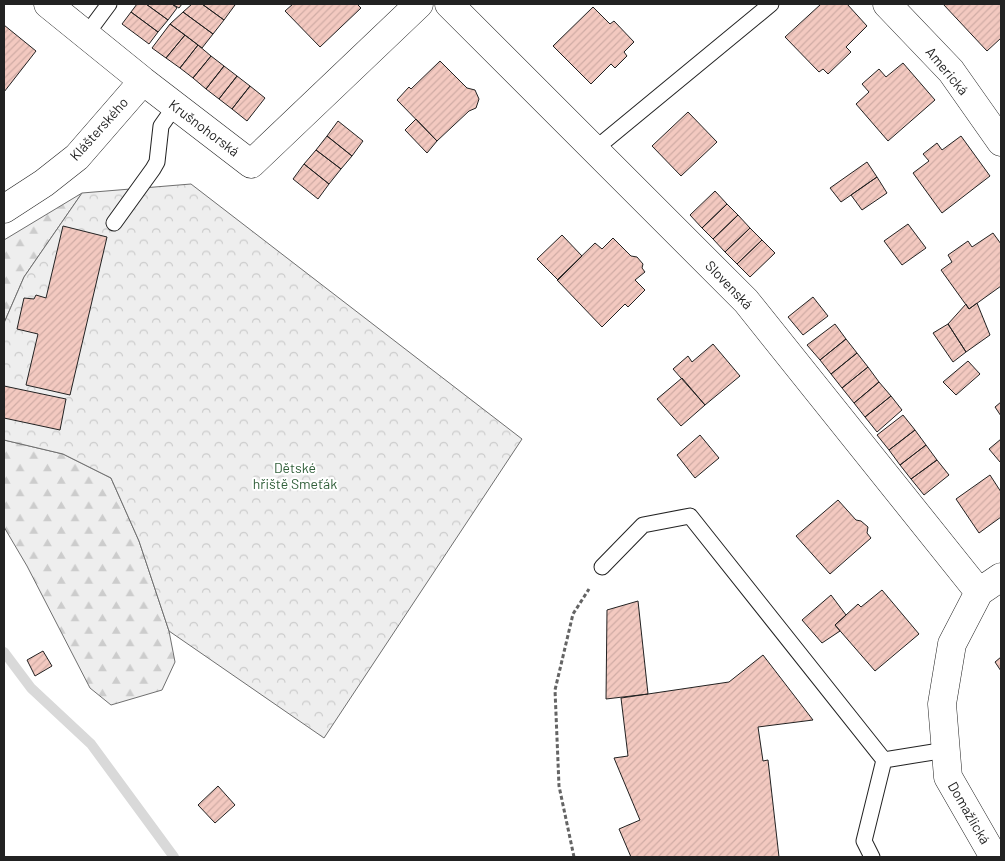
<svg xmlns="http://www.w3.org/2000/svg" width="1005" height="861" viewBox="0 0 1005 861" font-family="Barlow,sans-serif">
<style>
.forest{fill:url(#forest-firs);stroke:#6f6f6f}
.park{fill:url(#park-crowns);stroke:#6f6f6f}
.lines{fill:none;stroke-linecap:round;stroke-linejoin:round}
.stream{stroke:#d9d9d9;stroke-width:10}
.building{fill:url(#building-hatch);stroke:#222}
.lane-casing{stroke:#222;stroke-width:17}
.street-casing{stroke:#222;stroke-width:29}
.path{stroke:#646464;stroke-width:3;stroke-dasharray:4 2.5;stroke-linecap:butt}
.lane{stroke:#fff;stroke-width:15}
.street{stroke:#fff;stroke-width:28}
.labels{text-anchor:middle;stroke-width:4;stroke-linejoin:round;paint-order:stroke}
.street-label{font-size:14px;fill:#222;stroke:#fff}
.park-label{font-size:14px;fill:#2f5e38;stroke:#fff}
</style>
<defs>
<pattern id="forest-firs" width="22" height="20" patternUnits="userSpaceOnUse" patternTransform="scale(1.25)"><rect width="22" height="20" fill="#eee"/><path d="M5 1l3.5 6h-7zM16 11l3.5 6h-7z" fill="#ccc"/></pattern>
<pattern id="park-crowns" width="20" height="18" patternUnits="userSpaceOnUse" patternTransform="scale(1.25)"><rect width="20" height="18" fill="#eee"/><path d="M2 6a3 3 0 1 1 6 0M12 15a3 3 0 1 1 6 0" fill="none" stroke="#ccc"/></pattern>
<pattern id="building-hatch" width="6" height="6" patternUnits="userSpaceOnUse" patternTransform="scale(1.25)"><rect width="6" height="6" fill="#f3c9c0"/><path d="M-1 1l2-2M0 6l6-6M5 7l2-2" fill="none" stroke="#d0aca5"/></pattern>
</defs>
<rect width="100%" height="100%" fill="#fff"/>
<path class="forest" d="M82,193l-58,84 -20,46v-83z
M4,440l59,14 48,24 28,63 30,90 6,31 -13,28 -51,15 -21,-17 -63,-122 -23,-39z"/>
<path class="park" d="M191,184l331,255 -198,299 -155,-107 -30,-90 -28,-63 -48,-24 -59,-14v-117l20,-46 58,-84z"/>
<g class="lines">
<path class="stream" d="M4,652l27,36 60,56 83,113"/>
</g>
<path class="building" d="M137,4h9l22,16 -10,12 -27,-20z
M146,4h26l5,4 -9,12z
M172,4h10l-3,4z
M192,4h10l22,16 -11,14 -30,-22z
M202,4h31l2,1 -11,15z
M293,4h64l4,4 -41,39 -35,-36z
M821,4h26l20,22 -21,21 5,5 -23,22 -5,-5 -4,3 -34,-35z
M943,4h58v34l-14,13z
M593,7l17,17 4,-3 20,21 -10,10 3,4 -12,12 -4,-4 -20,20 -38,-38z
M131,12l27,20 -9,12 -27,-20z
M183,12l30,22 -11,14 -32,-24z
M170,24l15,11 -19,23 -14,-10z
M4,25l32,26 -32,41z
M185,35l13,10 -18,23 -14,-10z
M198,45l13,11 -18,22 -13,-10z
M211,56l13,10 -18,23 -13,-11z
M440,61l27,27 8,2 4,9 -3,9 -7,3 -32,30 -40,-41 12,-13 2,2z
M903,63l32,37 -47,41 -32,-37 13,-12 -7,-8 17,-15 7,8z
M224,66l13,10 -18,23 -13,-10z
M237,76l13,10 -18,23 -13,-10z
M250,86l15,12 -18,23 -15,-12z
M688,112l29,30 -36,34 -29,-30z
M416,119l21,22 -10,12 -22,-23z
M338,121l25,20 -11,15 -25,-20z
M327,136l25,20 -11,13 -25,-19z
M961,136l29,40 -48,37 -29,-40 16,-12 -6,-7 14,-11 5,7z
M316,150l25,19 -12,15 -25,-20z
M867,162l10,15 -36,25 -11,-14z
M304,164l25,20 -11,15 -25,-20z
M877,177l10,16 -25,17 -11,-15z
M715,191l12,13 -25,24 -12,-13z
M727,204l11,11 -25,24 -11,-11z
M738,215l12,13 -25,24 -12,-13z
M908,224l18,24 -24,17 -18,-24z
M63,226l44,11 -37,158 -44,-10 12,-51 -21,-5 7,-31 10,1 2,-4 10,3z
M750,228l12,12 -25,24 -12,-12z
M993,233l8,11v42l-32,23 -28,-39 11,-8 -4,-7 20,-14 4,6z
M562,235l20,21 -24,24 -21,-21z
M613,238l18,18 6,1 6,7 -1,4 3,4 -10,8 10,10 -17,17 -3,-3 -23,23 -45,-47 38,-37 7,6z
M762,240l13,13 -25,24 -13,-13z
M813,297l15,19 -25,19 -15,-18z
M977,303l13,32 -24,17 -18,-28 18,-20 3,5z
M835,324l11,15 -26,21 -13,-15z
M948,324l18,28 -13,10 -20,-29z
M846,339l11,14 -26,21 -11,-14z
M713,344l27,32 -35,29 -32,-36 15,-13 4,6z
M857,353l11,14 -26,21 -11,-14z
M968,361l12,13 -24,21 -13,-13z
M868,367l11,15 -25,21 -12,-15z
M682,378l23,27 -24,21 -24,-27z
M879,382l12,14 -26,21 -11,-14z
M4,386l62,13 -6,31 -56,-12z
M891,396l11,14 -25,22 -12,-15z
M1001,402v14l-6,-9z
M903,415l12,15 -26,20 -12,-15z
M915,430l11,15 -26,20 -11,-15z
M700,435l19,23 -24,20 -18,-23z
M1001,439v22l-1,1 -11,-13z
M926,445l11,15 -26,19 -11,-14z
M937,460l12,15 -25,20 -13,-16z
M990,475l11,17v25l-22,16 -23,-34z
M838,500l18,20 5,1 7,6 -1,6 4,5 -41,36 -34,-38z
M882,590l37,44 -44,37 -40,-46 23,-21 3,3z
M831,595l15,20 -11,10 5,6 -18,12 -20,-23z
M638,601l10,93 -42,5 1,-89z
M43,651l9,15 -17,10 -8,-16z
M763,655l50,65 -55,7 5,34 5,-1 11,97h-148l-12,-28 21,-9 -26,-62 14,-2 -7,-58 108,-16z
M1001,657v14l-6,-9z
M218,786l17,19 -20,18 -17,-18z"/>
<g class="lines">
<defs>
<path id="lane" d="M86,35l23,-31
M595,149l176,-145
M114,223l39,-54 4,-7 4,-36 14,-20
M602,567l41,-42 47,-9 194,244 62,-10
M872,857l-8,-16 20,-81"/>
<path id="street" d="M48,4l95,77 108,83 168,-160
M449,4l297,297 233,291
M887,4l64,67 50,71
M4,209l40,-26 33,-26 66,-76
M994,857l-46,-80 -6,-73 10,-60 27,-52 22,-15"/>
</defs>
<use href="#lane" class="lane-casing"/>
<use href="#street" class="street-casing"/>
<path class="path" d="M574,857l-15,-71 -4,-96 18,-76 16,-25"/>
<use href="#lane" class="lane"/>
<use href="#street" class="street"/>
</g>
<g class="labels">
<g class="street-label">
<text transform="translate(947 71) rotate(50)" y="5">Americká</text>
<text transform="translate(204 128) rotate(37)" y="5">Krušnohorská</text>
<text transform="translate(99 129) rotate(-48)" y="5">Klášterského</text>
<text transform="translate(729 285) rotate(46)" y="5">Slovenská</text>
<text transform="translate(969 813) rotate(60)" y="5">Domažlická</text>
</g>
<g class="park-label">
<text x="295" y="473">Dětské<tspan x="295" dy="16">hřiště Smeťák</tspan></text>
</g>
</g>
<rect width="1005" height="861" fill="none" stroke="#222222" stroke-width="10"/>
</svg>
